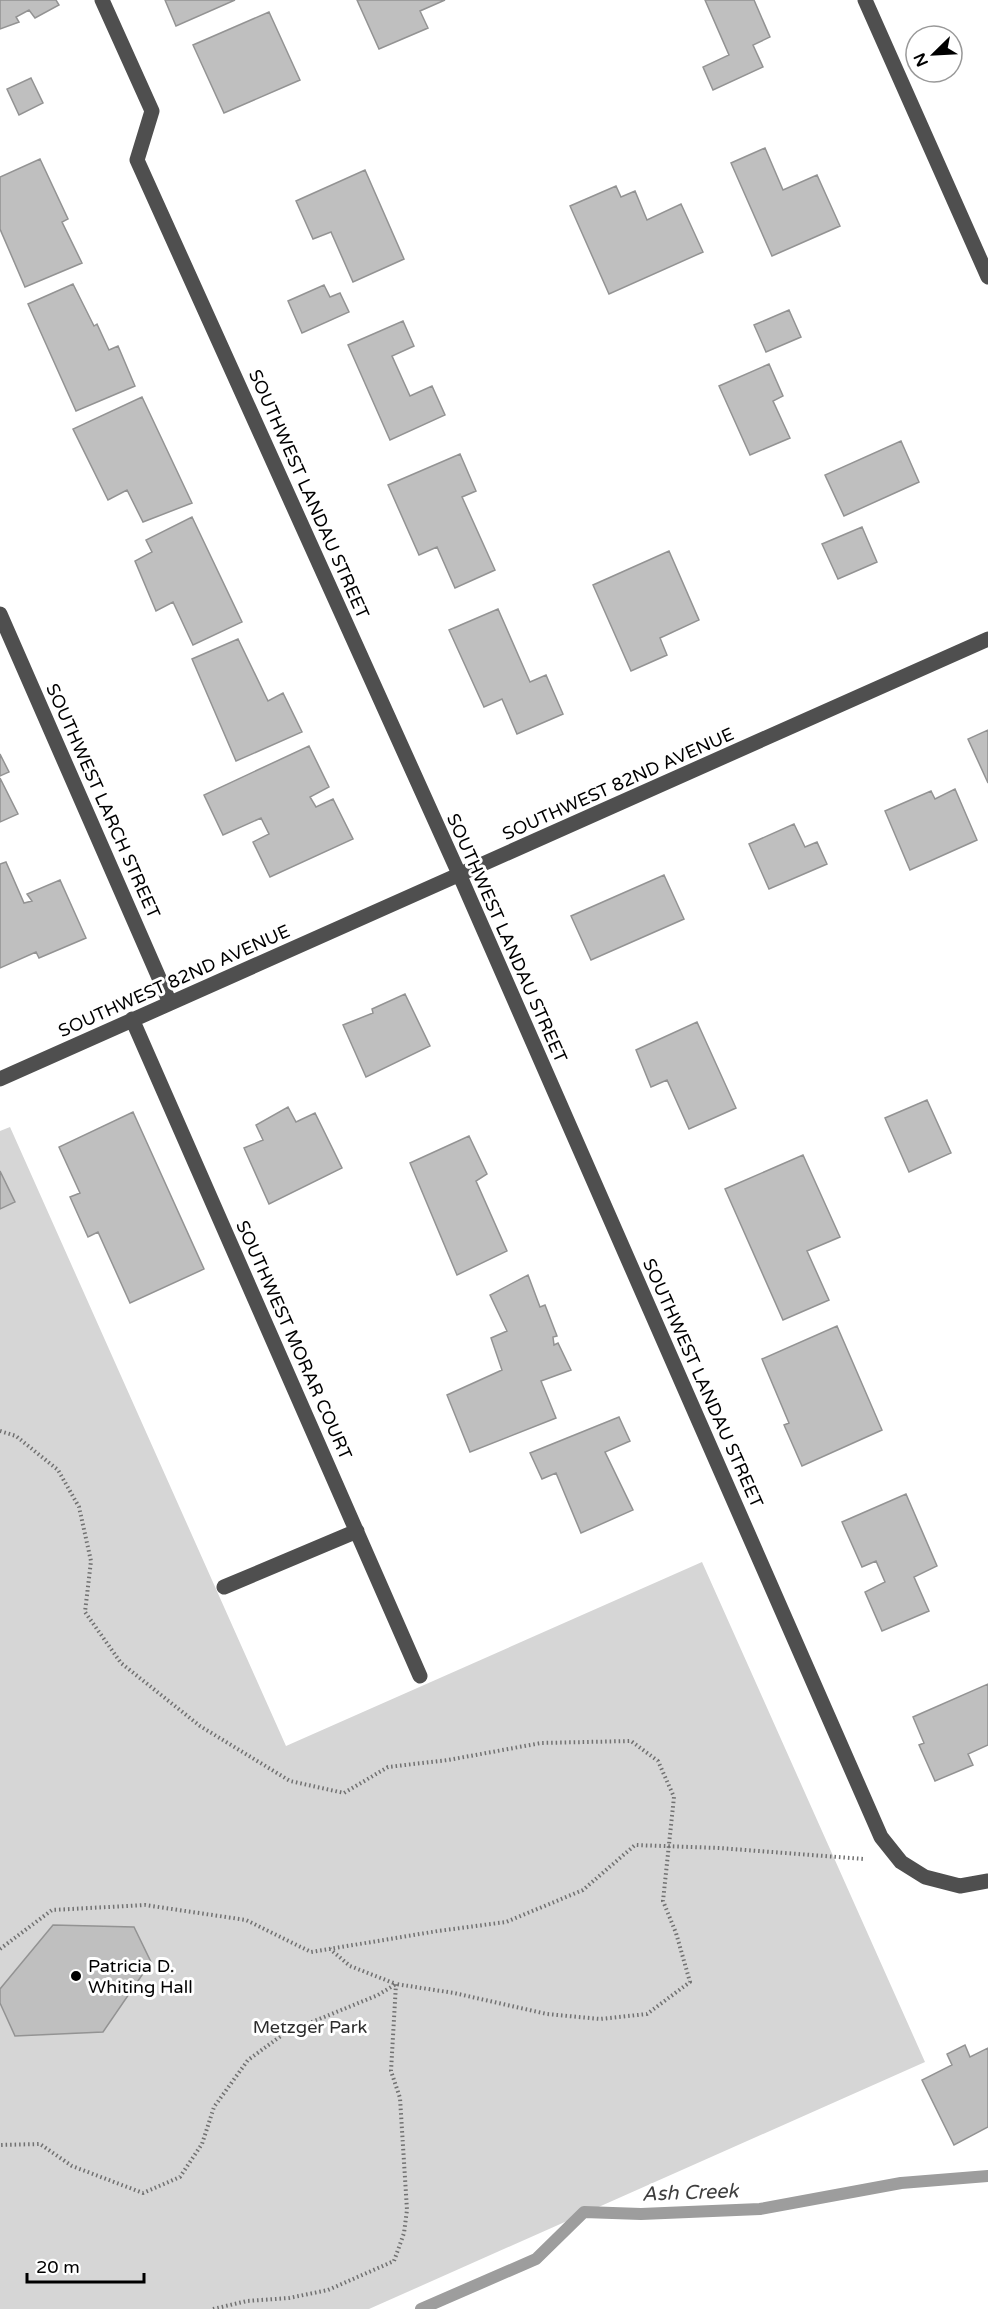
<svg xmlns="http://www.w3.org/2000/svg" width="988" height="2309" viewBox="0 0 988 2309" font-family="'Varela Round',sans-serif">
<style>
.green{fill:#d6d6d6}
.lines{fill:none;stroke-linecap:round;stroke-linejoin:round}
.stream{stroke:#9d9d9d;stroke-width:12}
.building{fill:#bfbfbf;stroke:#939393;stroke-width:1.5}
.path{stroke:#717171;stroke-width:4;stroke-dasharray:1.5 3;stroke-linecap:butt}
.minor{stroke:#4f4f4f;stroke-width:15}
.poi-dot{fill:#000;stroke:#fff;stroke-width:2}
.labels{text-anchor:middle;stroke-width:6;stroke-linejoin:round;paint-order:stroke}
.street-label{font-size:18px;fill:#000;stroke:#fff}
.poi-label{font-size:18px;fill:#000;stroke:#fff;text-anchor:start}
.park-label{font-size:18px;fill:#2d2d2d;stroke:#fff}
.water-label{font-size:20px;font-style:italic;fill:#3e3e3e;stroke:#fff}
</style>
<rect width="100%" height="100%" fill="#fff"/>
<path class="green" d="M10,1127l276,619 416,-184 223,500 -556,247h-369v-1178z"/>
<g class="lines">
<path class="stream" d="M421,2309l115,-50 48,-47 57,2 119,-5 141,-26 87,-7"/>
</g>
<path class="building" d="M0,0h56l3,5 -24,13 -6,-8 -13,7 3,5 -19,7z
M165,0h70l-59,26z
M357,0h88l-25,11 8,17 -49,21z
M705,0h49l16,37 -17,8 10,22 -50,23 -10,-23 26,-12z
M269,12l31,68 -76,33 -31,-68z
M31,78l12,25 -24,12 -12,-26z
M765,148l18,42 34,-15 23,51 -68,30 -41,-93z
M40,159l28,60 -6,3 20,41 -57,24 -25,-58v-52z
M365,170l39,89 -51,23 -22,-50 -18,7 -17,-38z
M616,186l5,11 14,-6 12,29 34,-16 22,48 -94,42 -39,-88z
M73,284l21,42 3,-2 12,26 9,-4 17,40 -59,25 -48,-107z
M324,285l6,12 10,-4 9,19 -47,21 -14,-32z
M789,310l12,27 -35,15 -12,-27z
M403,321l11,25 -22,10 18,40 22,-10 13,29 -55,25 -42,-95z
M769,364l14,32 -10,5 17,37 -40,17 -31,-69z
M142,397l50,106 -49,19 -16,-32 -19,10 -35,-71z
M901,441l18,41 -75,34 -19,-41z
M460,454l16,37 -14,6 33,73 -40,18 -18,-41 -18,8 -31,-70z
M192,517l50,105 -49,23 -20,-43 -17,9 -21,-50 17,-9 -6,-12z
M862,527l15,35 -39,17 -16,-35z
M669,551l30,69 -39,18 7,17 -36,16 -38,-86z
M498,609l32,73 16,-7 17,39 -46,20 -15,-35 -18,8 -35,-77z
M238,639l30,62 15,-8 19,39 -66,29 -44,-102z
M988,730v53l-20,-44z
M309,746l20,41 -19,10 6,10 17,-8 20,40 -83,38 -17,-35 16,-8 -8,-16 -38,17 -19,-40z
M0,754l9,18 -9,4z
M0,778l18,36 -18,8z
M955,789l22,51 -67,30 -25,-59 46,-20 4,8z
M794,824l11,23 12,-5 10,22 -58,25 -20,-45z
M6,862l18,41 8,-2 -5,-7 33,-14 26,58 -47,20 -3,-6 -36,16v-104z
M664,875l20,44 -93,41 -20,-44z
M405,994l25,52 -64,31 -23,-52 30,-12 -1,-4z
M697,1022l39,86 -47,21 -22,-49 -16,7 -15,-37z
M927,1100l24,53 -42,19 -24,-54z
M288,1107l8,15 19,-9 27,55 -73,36 -25,-56 19,-8 -7,-15z
M133,1112l71,157 -74,34 -32,-71 -10,5 -18,-40 10,-4 -21,-46z
M469,1136l18,38 -11,7 31,70 -50,24 -47,-112z
M803,1155l37,82 -33,14 22,49 -46,20 -58,-131z
M0,1171l15,31 -15,7z
M528,1275l12,32 5,-2 12,31 -4,1 1,8 4,-2 13,27 -30,11 15,37 -86,34 -23,-57 55,-25 -11,-32 16,-7 -17,-36z
M837,1326l45,104 -80,36 -18,-41 5,-2 -27,-64z
M619,1417l11,24 -25,11 28,58 -52,23 -25,-60 -14,6 -12,-26z
M906,1494l31,72 -23,11 15,34 -47,20 -17,-39 20,-10 -9,-21 -14,6 -20,-45z
M988,1684v61l-20,9 5,11 -38,16 -16,-36 5,-2 -11,-26z
M53,1925l81,2 17,35 -48,70 -88,4 -15,-33v-14z
M965,2045l5,12 18,-9v79l-34,18 -32,-65 30,-15 -5,-11z"/>
<g class="lines">
<path class="path" d="M0,1431l16,5 42,34 21,37 12,54 -6,51 36,51 79,63 90,55 54,12 44,-26 60,-7 93,-17 90,-2 27,20 16,36 -11,104 13,32 14,49 -43,32 -47,5 -53,-5 -93,-21 -58,-9 -18,11 -93,38 -37,27 -34,47 -12,37 -22,33 -37,16 -71,-27 -32,-22 -40,1
M0,1949l52,-39 93,-5 101,15 65,32 127,-21 68,-9 77,-32 52,-45 84,3 145,11
M213,2309l34,-8 42,-3 39,-8 66,-29 10,-28 3,-23 -7,-112 -9,-27 5,-87 -46,-18 -20,-17"/>
<path class="minor" d="M102,0l50,111 -15,49 323,716 421,961 20,25 24,15 35,9 28,-5
M865,0l123,277
M0,614l170,389
M132,1019l288,657
M0,1079l988,-440
M224,1587l133,-56"/>
</g>
<circle class="poi-dot" cx="76" cy="1976" r="6"/>
<g class="labels">
<g class="street-label">
<text transform="translate(309 494) rotate(66)" y="6">SOUTHWEST LANDAU STREET</text>
<text transform="translate(618 784) rotate(-24)" y="6">SOUTHWEST 82ND AVENUE</text>
<text transform="translate(103 801) rotate(66)" y="6">SOUTHWEST LARCH STREET</text>
<text transform="translate(507 938) rotate(66)" y="6">SOUTHWEST LANDAU STREET</text>
<text transform="translate(174 981) rotate(-24)" y="6">SOUTHWEST 82ND AVENUE</text>
<text transform="translate(294 1340) rotate(66)" y="6">SOUTHWEST MORAR COURT</text>
<text transform="translate(703 1383) rotate(66)" y="6">SOUTHWEST LANDAU STREET</text>
</g>
<g class="poi-label">
<text x="88" y="1972">Patricia D.<tspan x="88" dy="21">Whiting Hall</tspan></text>
</g>
<g class="park-label">
<text x="310" y="2033">Metzger Park</text>
</g>
<g class="water-label">
<text transform="translate(690 2192) rotate(-2)" y="7">Ash Creek</text>
</g>
</g>
<g transform="translate(934 54) rotate(246)"><circle r="28" fill="#ffffff" stroke="#999999" stroke-width="1.5"/>
<path d="M0-4.5L10 22L0 15L-10 22Z" fill="#000000"/>
<text y="-9" font-size="16" font-weight="bold" text-anchor="middle" fill="#000000">N</text>
</g>
<path d="M27 2273v9h117v-9" fill="none" stroke="#000000" stroke-width="3"/>
<text x="36" y="2273" font-size="18" fill="#000000" stroke="#ffffff" stroke-width="4.5" paint-order="stroke">20 m</text>
</svg>
